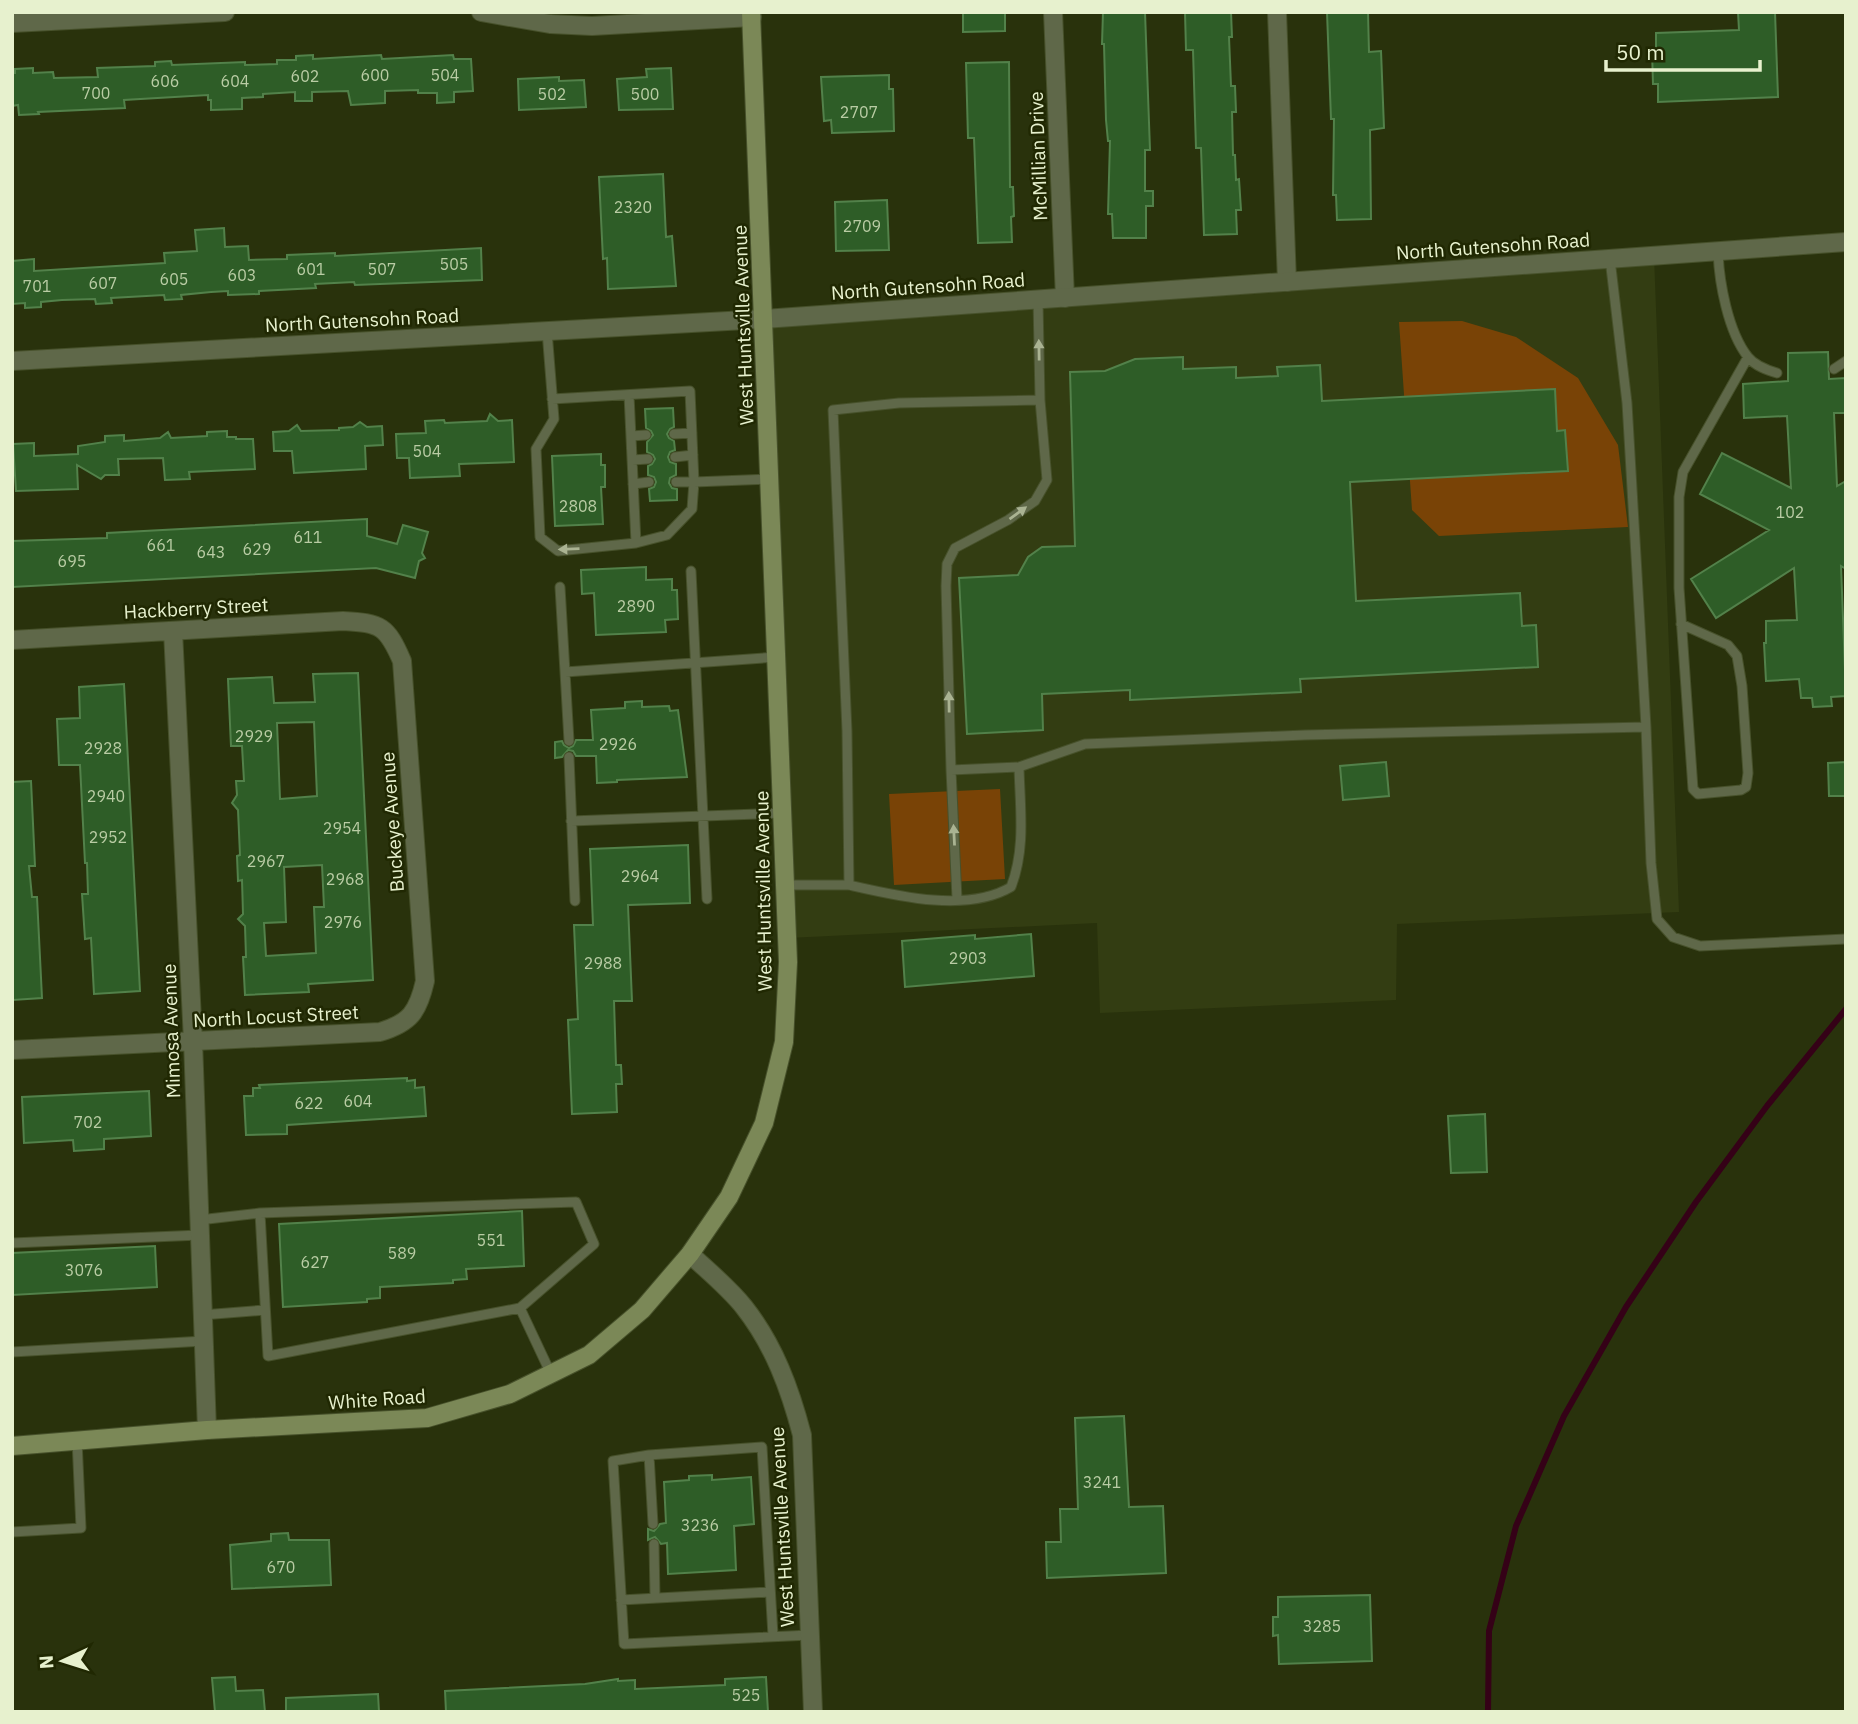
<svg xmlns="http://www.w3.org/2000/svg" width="1858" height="1724" viewBox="0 0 1858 1724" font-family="'IBM Plex Sans',sans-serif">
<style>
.built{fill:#333d12}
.green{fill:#794306}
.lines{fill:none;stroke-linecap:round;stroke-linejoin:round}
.stream{stroke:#350117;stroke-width:6}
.building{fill:#2e5d27;stroke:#52814a;stroke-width:2;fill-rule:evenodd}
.service-casing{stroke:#47512b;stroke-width:11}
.minor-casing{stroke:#47512b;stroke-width:20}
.tertiary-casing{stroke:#47512b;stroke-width:20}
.secondary-casing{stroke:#47512b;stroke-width:20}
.service{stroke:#5f6849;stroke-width:9}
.minor{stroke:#5f6849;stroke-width:18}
.tertiary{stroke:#5f6849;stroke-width:18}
.secondary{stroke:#7b8857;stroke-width:18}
.oneway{fill:#aab392}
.labels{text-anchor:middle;stroke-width:5;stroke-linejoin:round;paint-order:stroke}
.number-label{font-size:16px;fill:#b9cca4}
.street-label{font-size:19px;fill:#e7f1ce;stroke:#202802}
</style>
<rect width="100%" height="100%" fill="#29320c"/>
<path class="built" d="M1654,256l25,656 -282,12 -1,76 -296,13 -3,-90 -309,15 -24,-619z"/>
<path class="green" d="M1462,321l54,16 62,41 40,67 10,82 -189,9 -27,-26 -13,-188z
M1000,789l5,90 -111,6 -5,-91z"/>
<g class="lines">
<path class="stream" d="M1488,1712l1,-81 27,-105 48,-110 62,-109 70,-105 71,-96 79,-97"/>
</g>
<path class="building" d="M963,12h42v19l-42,1z
M1103,12h42l5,138h-5v41h8v15h-7v32h-33l-1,-24h-4l2,-73h-2l-2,-21 -2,-76h-2z
M1185,12h46l1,25h-3l2,49h4l1,26h-4l1,43h2l1,25 3,-1 2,31h-5l1,24 -33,1 -3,-87h-5l-3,-98h-7z
M1327,12h41l1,40 12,-1 3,77 -14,2 1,89 -34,1 -1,-25h-3l1,-76h-3z
M1738,12h37l3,85 -120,5v-18h-5l-1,-33h4v-18l83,-3z
M313,55v4l68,-4 1,4 71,-4 1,4h17l2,32 -19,1v10l-17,1v-10h-19v-3l-33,1v12l-34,2 -3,-14 -36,1v9h-17v-9l-32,2v3l-21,1v11l-31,1v-10h-3v-5l-84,5 1,8 -87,4 1,2 -20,1 -1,-10 -6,1v-33h3v-4l18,-1v5l20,-1 1,6 44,-1 -1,-9 58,-2v-4l16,-1 1,4 73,-3v3l32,-1v-4h19v-4z
M1009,62l1,125h3l1,29 -3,1 1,25 -34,1 -4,-105h-6l-2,-75z
M671,68l2,41 -54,1 -2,-31 30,-2 -1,-8z
M889,75v14h4l1,42 -62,2 -1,-13 -7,1 -3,-44z
M559,77v4l25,-1 2,27 -67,3 -1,-31z
M663,174l3,63 6,-1 4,50 -68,3 -1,-31 -4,1 -4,-82z
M887,200l2,50 -53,1 -1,-49z
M224,228l1,19 23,-1 1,14 38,-1v-4l48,-2v3l146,-8 1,32 -127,5 -1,-3 -39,2 1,4 -57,3v3l-31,1v-4l-17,1 -30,3 1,4 -17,1 -1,-5 -53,3 1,5 -16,1 -1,-5 -33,1 -21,2v5l-16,1v-5l-13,1v-43l22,-2v12l131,-8 -1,-10 33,-2 -2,-21z
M1828,352l1,27 17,-1v35h-12l3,73 9,-5v88l-5,-3 5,130 -15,1 1,9 -19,1 -1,-9h-11l-2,-19 -33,2 -2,-38h2v-22l31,-1 -3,-52 -78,50 -25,-39 78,-49 -69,-36 22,-41 69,35 -4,-72 -43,2 -1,-34 45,-3v-28z
M1183,357v12l53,-2v11l42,-2 -1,-9 43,-2 2,36 233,-12 2,42 8,-1 3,41 -218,11 6,119 164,-8 2,33 14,-1 2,42 -238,12 1,13 -171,8v-10l-88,4 1,36 -76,4 -8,-156 59,-3 10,-18 14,-10 33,-1 -5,-174 35,-1 30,-12z
M673,408l1,19 -4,2 -3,5 2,4 5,3 1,9 -5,2 -2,5 2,5 6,2v11l-6,3 -1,5 3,5 5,1v11l-27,1 -1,-12 5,-2 2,-5 -2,-5 -6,-2v-9l4,-2 3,-5 -2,-4 -6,-3v-10l6,-7 -2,-4 -5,-3 -1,-19z
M490,414l8,7 14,-1 2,42 -55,2 1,12 -50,2 -1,-20h-12l-1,-24 30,-1 -1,-12 19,-1 1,3 42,-2z
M360,422l7,5 15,-1 1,19 -18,1 1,23 -72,4 -2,-22h-18l-1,-19 16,-1 8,-6 4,6 38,-1v-2l14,-1z
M227,431v6h9v2h17l2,30 -66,3 1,7 -25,1 -2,-22 -45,1 1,16h-14l-4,4 -24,-14 1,24 -62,2 -3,-47 21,-1v13l44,-2v-8l27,-4v-6l19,-1v6l36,-3 8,-6 3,6 36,-2v-4z
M601,454v11h4v22h-4l2,37 -48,2 -3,-70z
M367,519v17l30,8 6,-19 25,7 -6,21 3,5 -6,3 -4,17 -39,-10 -364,19v-46l95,-3v-5z
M646,567v13l26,-1v11h5l1,29 -13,1 1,12 -70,3 -2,-42 -12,1 -1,-24z
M358,673l15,307 -65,4 1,8 -64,3 -2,-38h3l-1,-31 -7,-7 5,-5 -1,-34 -4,1 -1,-25 3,-1 -2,-45 -6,-7 5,-8 -1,-14h8l-2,-35h-11l-3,-67 44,-2 2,26 41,-1 -2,-28zM314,722l3,74 -37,3 -3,-76zM322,865l2,42h-10l2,46 -50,3 -2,-33 22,-1 -2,-55z
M124,684l16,307 -46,3 -3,-56 -6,1 -3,-45h6l-1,-31h-2l-5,-98h-21l-2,-46 23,-1 -1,-31z
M642,701v6l27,-1 1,5 8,-1 9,67 -70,3v2l-20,1 -1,-27h-20l-3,-5 -5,-1 -6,7 -7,1v-16l7,-1 2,4 5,3 4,-2 3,-6h17l-2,-30 34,-2v-6z
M1386,762l3,34 -46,4 -3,-34z
M1846,762v34h-17l-1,-33z
M31,781l4,85h-6l3,31h5l5,101 -29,2 -1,-218z
M688,845l2,58 -62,2 4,96h-18l2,64h5l1,19h-6l1,28 -45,2 -4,-94 10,-1 -4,-94h19l-3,-76z
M1031,934l3,42 -129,11 -3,-46 73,-6v4z
M407,1078v3l8,-1v8l9,-1 2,29 -139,9v9l-41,1 -2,-39h9v-8h7l-1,-3z
M149,1091l2,45 -47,3v10l-30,2 -1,-11 -49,3 -2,-46z
M1485,1114l2,58 -36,1 -3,-57z
M522,1211l2,55 -58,3 1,10 -14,1v3l-73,4v11l-13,1v3l-84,5 -4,-83z
M155,1246l2,41 -145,8v-42z
M1124,1416l5,91 34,-1 3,67 -119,5 -1,-36h15l-1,-33h18l-3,-91z
M712,1475v5l39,-3 3,47 -20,2 2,44 -68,4 -1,-31 -6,1 -6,-7 -7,3v-11l6,2 6,-7 6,-1 -2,-41 25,-2v-4z
M288,1533l1,7h40l2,45 -99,4 -2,-44 41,-4v-7z
M1370,1595l2,66 -93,3 -1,-29 -5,1v-19h5v-20z
M235,1677l1,14 27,-1 2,22h-50l-3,-34z
M766,1677l2,35h-322l-1,-21 140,-7 33,-5v2l17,-1v9l90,-4v-6z
M378,1694l1,18h-93v-14z"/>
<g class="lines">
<defs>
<path id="service" d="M1718,251c1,31 10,81 30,106 7,9 19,13 29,16
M547,331l7,88 -18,30 4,88 18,14 78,-8 31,-8 25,-26 2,-27 76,-3
M1834,369l12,-8
M629,395l7,148
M552,399l138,-8 4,91h-18
M674,434l18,-1
M631,436l15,-1
M675,457l18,-2
M632,460l16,-1
M633,484l16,-2
M691,571l16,328
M560,587l5,85 212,-15
M1681,624l47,21 9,11 5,30 6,87 -2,14 -5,3 -43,4 -5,-5 -14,-201v-91l4,-25 65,-115
M565,672l4,69
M1646,727l5,136 6,56 16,18 27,9 146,-7
M569,757l6,144
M1019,767l66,-23 220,-9 341,-8 -19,-324 -17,-144
M571,821l212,-8
M786,885h63l-2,-154 -14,-321 66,-7 141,-3
M849,885c48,11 118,28 162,2 15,-39 9,-79 8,-120l-68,3
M957,899l-6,-129 -5,-184 1,-22 8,-16 53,-28 27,-19 12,-21 -7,-80 -2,-100
M260,1213l8,143 252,-48
M199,1220l61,-7 316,-11 18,42 -74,64 31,66
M12,1243l188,-8
M202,1315l63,-5
M12,1352l192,-11
M649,1455l4,69
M12,1532l69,-4 -4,-88
M654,1544l1,53
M621,1600l149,-8
M773,1636l-11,-189 -113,8 -36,6 11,183 186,-9"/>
<path id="minor" d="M481,12l69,12 42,2 160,-9
M1053,12l12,286
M1277,12l10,270
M12,23l213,-11
M173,631l20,410 14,389
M12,640l331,-19c38,2 44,5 59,40l23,320c-7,31 -15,42 -45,51l-368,18
M690,1254c18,17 39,34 54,53 30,38 46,82 58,128l11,277"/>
<path id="tertiary" d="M12,361l752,-42 1082,-77"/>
<path id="secondary" d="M12,1446l195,-16 220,-12 83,-24 79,-39 53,-45 48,-56 39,-57 35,-74 20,-81 4,-80 -37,-950"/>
</defs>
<use href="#service" class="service-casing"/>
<use href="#minor" class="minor-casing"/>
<use href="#tertiary" class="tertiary-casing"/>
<use href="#secondary" class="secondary-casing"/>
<use href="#service" class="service"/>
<use href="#minor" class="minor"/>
<use href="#tertiary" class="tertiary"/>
<use href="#secondary" class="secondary"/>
</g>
<defs><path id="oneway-solid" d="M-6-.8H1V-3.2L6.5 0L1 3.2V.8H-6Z" transform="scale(1.75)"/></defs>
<g class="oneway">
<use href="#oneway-solid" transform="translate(1039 350) rotate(-91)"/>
<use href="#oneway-solid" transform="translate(1018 513) rotate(-36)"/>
<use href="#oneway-solid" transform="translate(569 549) rotate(178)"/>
<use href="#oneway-solid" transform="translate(949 702) rotate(-91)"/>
<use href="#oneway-solid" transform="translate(954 835) rotate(-93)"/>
</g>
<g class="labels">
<g class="number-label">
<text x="375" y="81">600</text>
<text x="445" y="81">504</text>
<text x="305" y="82">602</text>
<text x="165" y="87">606</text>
<text x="235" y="87">604</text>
<text x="96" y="99">700</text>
<text x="552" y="100">502</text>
<text x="645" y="100">500</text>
<text x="859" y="118">2707</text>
<text x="633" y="213">2320</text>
<text x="862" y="232">2709</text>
<text x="454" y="270">505</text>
<text x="311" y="275">601</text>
<text x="382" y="275">507</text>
<text x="242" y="281">603</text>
<text x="174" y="285">605</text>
<text x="103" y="289">607</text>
<text x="37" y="292">701</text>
<text x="427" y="457">504</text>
<text x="578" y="512">2808</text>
<text x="1790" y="518">102</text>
<text x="308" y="543">611</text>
<text x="161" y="551">661</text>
<text x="257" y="555">629</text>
<text x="211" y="558">643</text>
<text x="72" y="567">695</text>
<text x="636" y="612">2890</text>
<text x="254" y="742">2929</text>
<text x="618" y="750">2926</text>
<text x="103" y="754">2928</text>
<text x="106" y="802">2940</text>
<text x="342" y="834">2954</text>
<text x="108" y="843">2952</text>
<text x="266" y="867">2967</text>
<text x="640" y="882">2964</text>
<text x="345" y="885">2968</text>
<text x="343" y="928">2976</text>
<text x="968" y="964">2903</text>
<text x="603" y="969">2988</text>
<text x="358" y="1107">604</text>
<text x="309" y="1109">622</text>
<text x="88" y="1128">702</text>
<text x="491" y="1246">551</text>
<text x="402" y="1259">589</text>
<text x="315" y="1268">627</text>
<text x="84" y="1276">3076</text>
<text x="1102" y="1488">3241</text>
<text x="700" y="1531">3236</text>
<text x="281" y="1573">670</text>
<text x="1322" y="1632">3285</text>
<text x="746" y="1701">525</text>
</g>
<g class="street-label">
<text transform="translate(1038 156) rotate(-92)" y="7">McMillian Drive</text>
<text transform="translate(1493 246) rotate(-4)" y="7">North Gutensohn Road</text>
<text transform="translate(928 286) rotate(-4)" y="7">North Gutensohn Road</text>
<text transform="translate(362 320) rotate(-3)" y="7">North Gutensohn Road</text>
<text transform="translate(743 325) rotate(-92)" y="7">West Huntsville Avenue</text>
<text transform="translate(196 608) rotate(-3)" y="7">Hackberry Street</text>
<text transform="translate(392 822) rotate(-94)" y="7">Buckeye Avenue</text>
<text transform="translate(763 891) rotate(-91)" y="7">West Huntsville Avenue</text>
<text transform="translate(276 1016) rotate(-3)" y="7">North Locust Street</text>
<text transform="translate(171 1031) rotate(-92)" y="7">Mimosa Avenue</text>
<text transform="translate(377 1399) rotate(-4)" y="7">White Road</text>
<text transform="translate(782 1527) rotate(-93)" y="7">West Huntsville Avenue</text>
</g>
</g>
<rect width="1858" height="1724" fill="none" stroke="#e7f1ce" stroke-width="28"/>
<g transform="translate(63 1661) rotate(266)" stroke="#202802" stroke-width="5" paint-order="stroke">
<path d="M0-5L12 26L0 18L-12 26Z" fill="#e7f1ce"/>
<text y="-10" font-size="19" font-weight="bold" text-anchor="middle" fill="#e7f1ce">N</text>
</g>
<path d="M1606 60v10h154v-10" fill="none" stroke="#e7f1ce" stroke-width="3.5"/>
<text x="1616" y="60" font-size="21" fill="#e7f1ce" stroke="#202802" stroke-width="5" paint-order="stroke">50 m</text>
</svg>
